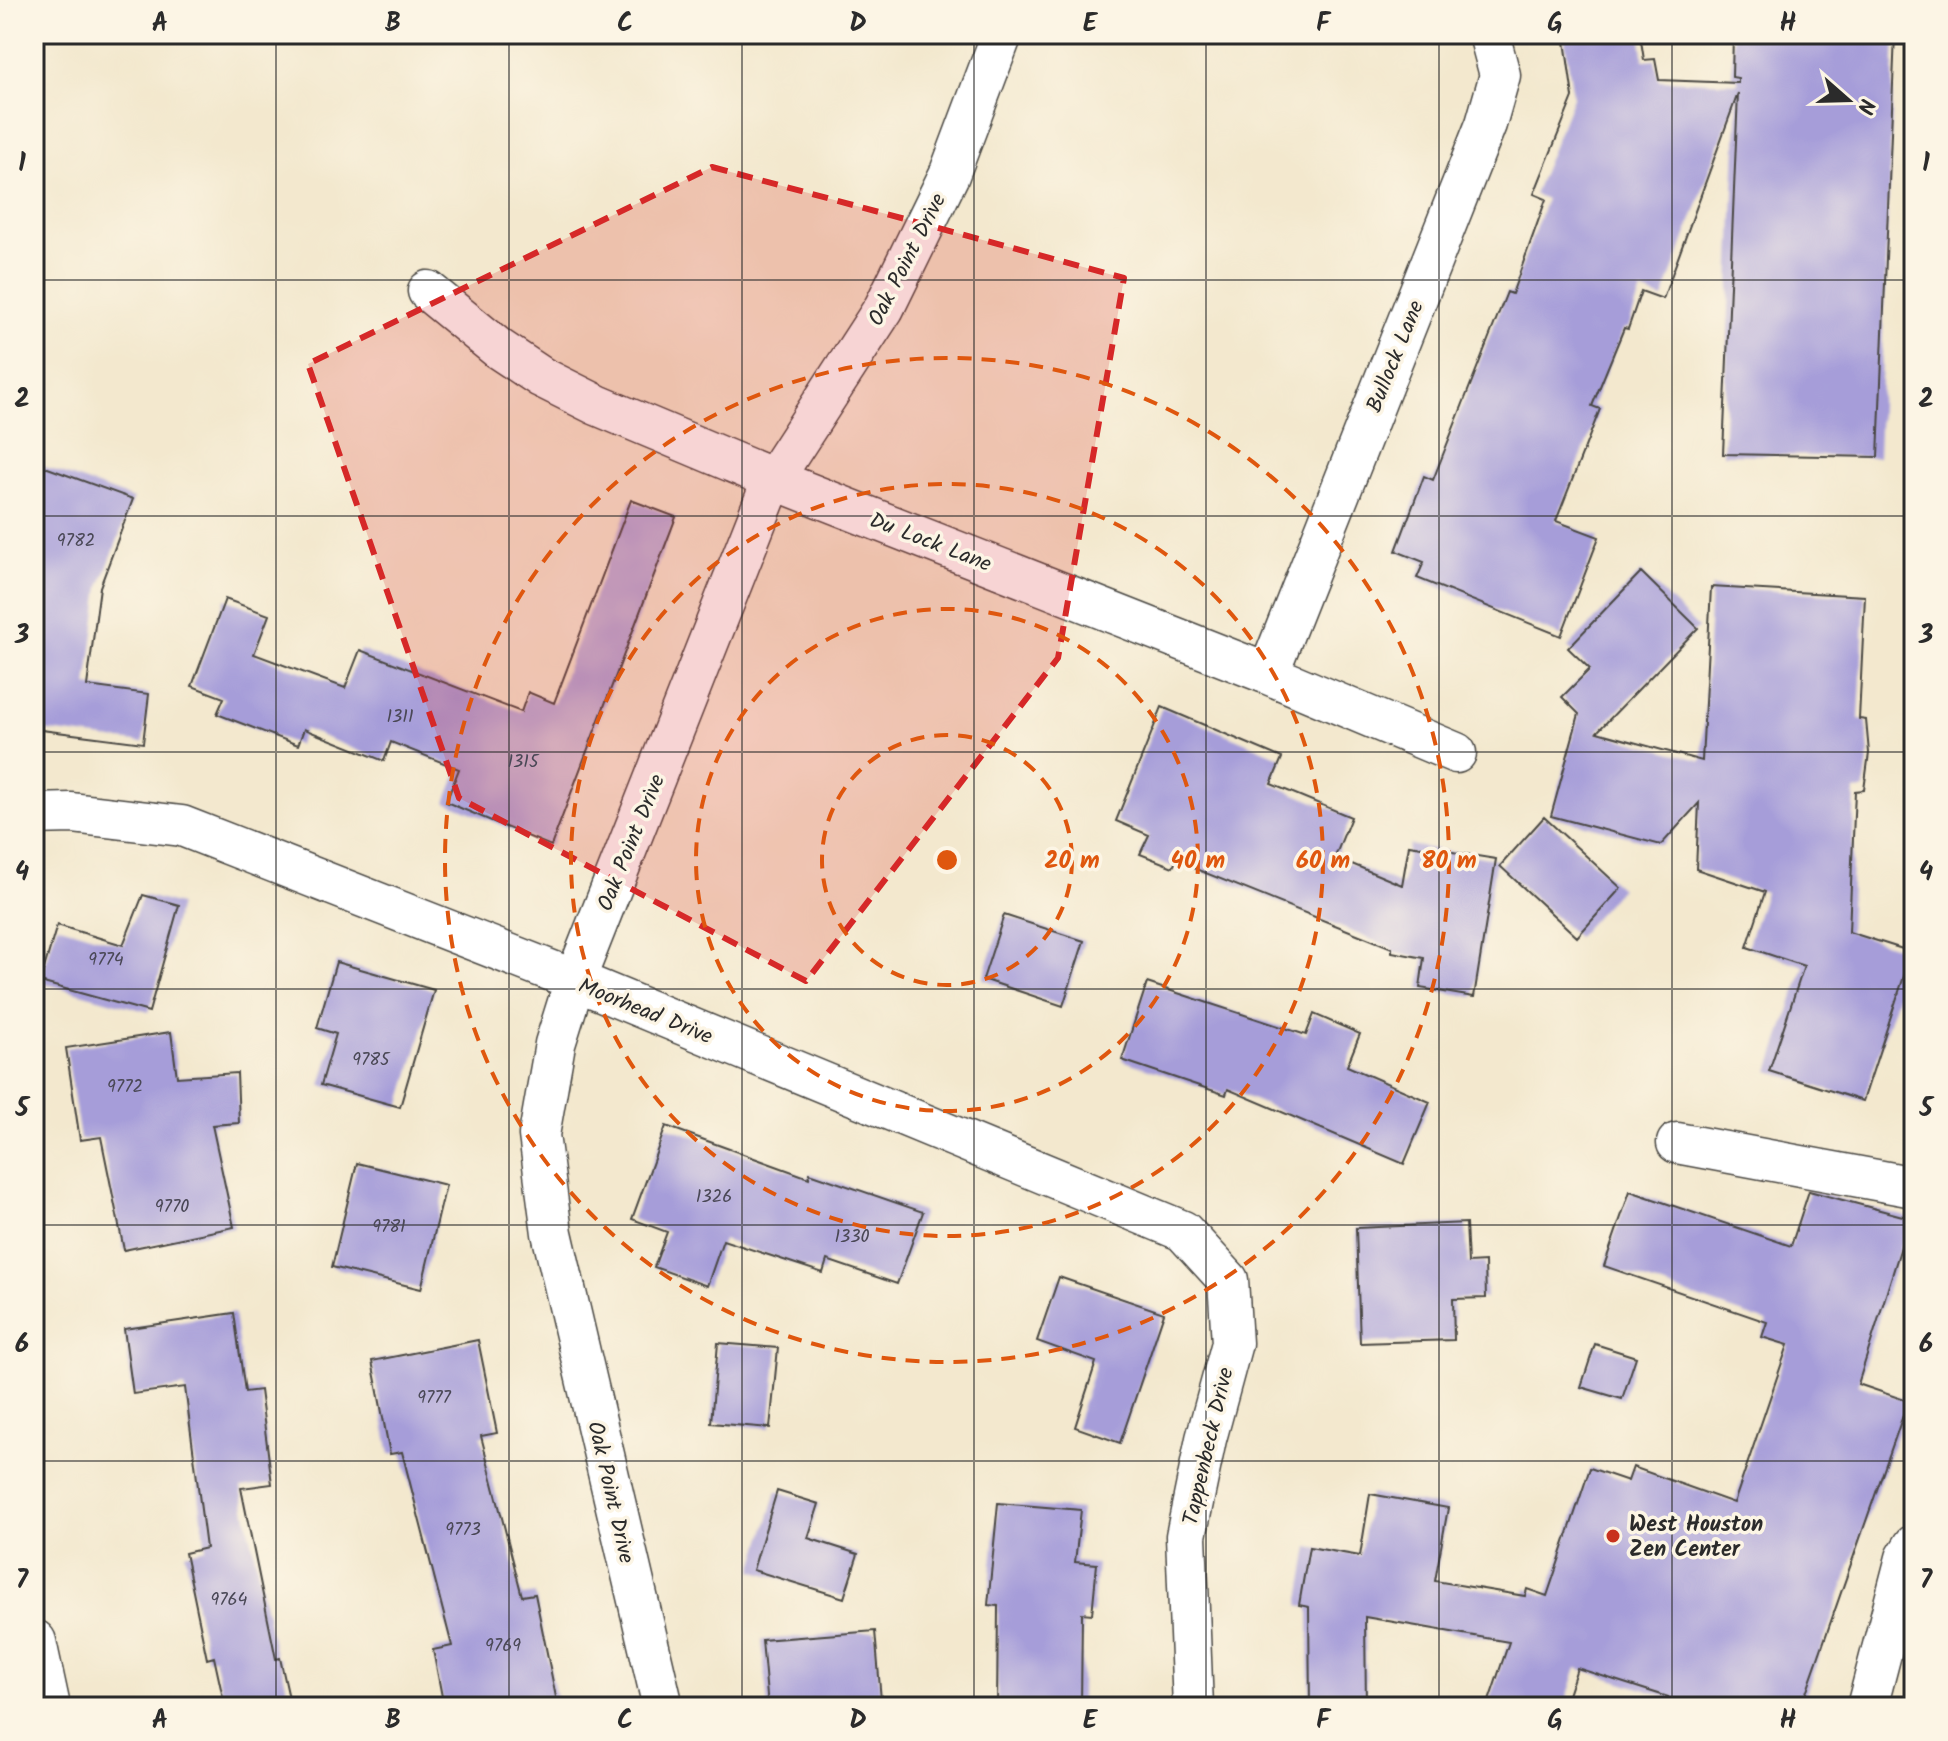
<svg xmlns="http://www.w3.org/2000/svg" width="1948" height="1741" viewBox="0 0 1948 1741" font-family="Kalam,sans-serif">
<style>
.building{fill:#a69dd9}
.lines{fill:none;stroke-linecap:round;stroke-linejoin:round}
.minor-casing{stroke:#494743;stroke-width:43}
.major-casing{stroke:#494743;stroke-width:47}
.minor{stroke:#fff;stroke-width:40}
.major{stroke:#fff;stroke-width:44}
.marked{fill:#d62828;fill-opacity:0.2;stroke:#d62828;stroke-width:6;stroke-dasharray:16 10;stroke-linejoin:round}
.grid{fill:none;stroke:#2b2b2b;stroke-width:2;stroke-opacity:0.55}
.ring{fill:none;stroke:#df570e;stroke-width:4;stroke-dasharray:14 10}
.poi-dot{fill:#c8321e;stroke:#fcf5e5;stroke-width:3}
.labels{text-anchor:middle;stroke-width:7;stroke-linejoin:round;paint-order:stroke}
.number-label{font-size:18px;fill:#4a4856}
.street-label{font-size:22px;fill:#2b2b2b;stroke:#fcf5e5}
.poi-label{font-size:22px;font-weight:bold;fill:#2b2b2b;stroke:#fcf5e5;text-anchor:start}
.centre{fill:#df570e;stroke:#fcf5e5;stroke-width:4}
.ring-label{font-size:24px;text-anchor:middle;font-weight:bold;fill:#df570e;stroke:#fcf5e5;stroke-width:7;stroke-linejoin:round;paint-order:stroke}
.neatline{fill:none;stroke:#2b2b2b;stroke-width:3}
.grid-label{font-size:26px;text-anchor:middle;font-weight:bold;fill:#2b2b2b}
</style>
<rect width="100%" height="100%" fill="#fcf5e5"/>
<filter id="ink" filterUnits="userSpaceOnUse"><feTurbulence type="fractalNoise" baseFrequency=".0125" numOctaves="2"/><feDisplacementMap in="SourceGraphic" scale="16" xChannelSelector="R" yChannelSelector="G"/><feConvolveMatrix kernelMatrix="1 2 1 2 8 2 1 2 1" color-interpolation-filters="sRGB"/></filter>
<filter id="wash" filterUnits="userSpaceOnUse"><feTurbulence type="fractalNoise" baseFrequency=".006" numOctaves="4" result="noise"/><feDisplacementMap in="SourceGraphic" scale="32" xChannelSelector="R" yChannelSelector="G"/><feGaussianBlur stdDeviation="1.8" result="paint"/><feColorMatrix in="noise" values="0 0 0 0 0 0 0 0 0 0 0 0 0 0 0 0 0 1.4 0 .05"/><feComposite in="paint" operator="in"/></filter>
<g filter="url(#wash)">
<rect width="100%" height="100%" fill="#f3e8ce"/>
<g id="blocks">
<path class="building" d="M1564,34h76l4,26 11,-1 4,21 79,3v-5l-6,-1 1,-43h162l-17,423 -155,-3 15,-361 -75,206 -22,-8 -13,38 -4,-1 -32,78 8,3 -44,112 43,16 -38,99 -144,-58 7,-16 -28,-11 28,-75 9,4 74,-188 5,2 34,-95 -12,-5 39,-97z
M34,463l99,36 -33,88 -13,99 62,8 -6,49 -109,-14z
M631,500l45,17 -125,329 -105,-44 13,-33 -68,-27 -7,19 -80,-32 -6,16 -81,-31 7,-16 -32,-12 33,-87 44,16 -15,39 91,34 15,-38 161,62 7,-20 26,11z
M1641,572l57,56 -101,104 105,29 9,-174 154,9 -6,123 7,1 3,33 -5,37 -9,1 -6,141 63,20 -49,149 -94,-30 35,-105 -57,-19 18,-55 -69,-23 3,-66 -38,42 -110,-29 28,-102 -17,-17 28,-28 -22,-21z
M1162,707l120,51 -11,26 80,33 -16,40 67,28 7,-40 87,14 -22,138 -54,-9 4,-30 -32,-6v-4l-216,-87 -3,6 -33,-13 9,-19 -33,-14z
M1544,817l77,71 -44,49 -77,-71z
M143,895l36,10 -30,107 -109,-30 17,-57 66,20z
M1004,915l80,26 -21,65 -80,-27z
M336,962l98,28 -34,117 -79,-22 15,-51 -19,-6z
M1147,983l159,52 8,-21 46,20 -13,32 83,36 -26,62 -176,-75 -2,6 -104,-35z
M171,1032l6,45 60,-4 2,50 -27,2 22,102 -110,23 -23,-113 -21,3 -14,-92z
M666,1126l143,52 1,-5 113,39 -26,72 -70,-24 -4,13 -100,-33 -16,46 -53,-19 13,-35 -35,-13z
M357,1163l89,22 -25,104 -89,-22z
M1630,1191l161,55 18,-55 101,27 -52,166 50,17 -107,306h-137l4,-10 -91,-29 -13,39h-77l22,-65 -144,-25 1,90h-56l-1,-100 -10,-2 10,-58 51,9 10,-62 78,14 -13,73 90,15 2,-7 20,7 43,-128 38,13 5,-14 101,36 54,-158 -26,-8 5,-15 -163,-56z
M1466,1223l2,40 17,-1 1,36 -33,1 1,41 -94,3 -4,-115z
M1059,1277l105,36 -44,130 -45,-16 21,-65 -59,-21z
M234,1313l11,79 15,-2 12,94 -31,4 35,171 4,-1 11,49h-66l-11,-50 -7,2 -22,-106 21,-5 -21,-161 -52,7 -9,-65z
M478,1340l19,93 -16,3 41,160 13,-2 23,113h-114l-11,-57 19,-4 -50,-194 -12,2 -18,-93z
M718,1343l60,5 -8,80 -59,-5z
M1595,1344l41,13 -14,42 -41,-12z
M777,1491l42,13 -11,34 50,16 -14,44 -91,-28z
M998,1503l83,7 -6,52 22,2 -5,50 -10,-1 -1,94h-84l1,-101 -10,-1z
M875,1631l6,69 -113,7 -6,-67z"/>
</g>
</g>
<g filter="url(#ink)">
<use href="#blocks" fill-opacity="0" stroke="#494743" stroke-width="2"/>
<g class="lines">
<defs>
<path id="minor" d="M428,291l71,58 42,28 56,28 176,74 495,195 188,79
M1268,674l218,-550 14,-49 -11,-41
M34,814l38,-1 110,13 393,154 608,251 45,49 4,63 -26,96 -20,97 7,171
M1677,1143l237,44
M663,1707l-111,-474 -13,-98 16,-91 20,-64 198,-501 111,-171 65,-133 53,-141
M1867,1707l39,-149 8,-13"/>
<path id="major" d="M34,1642l14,65"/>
</defs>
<use href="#minor" class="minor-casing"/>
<use href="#major" class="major-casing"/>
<use href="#minor" class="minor"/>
<use href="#major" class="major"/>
</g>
</g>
<path class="marked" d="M712,167l412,111 -66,380 -252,323 -347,-183 -151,-434z"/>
<path class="grid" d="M276,34v1673M509,34v1673M742,34v1673M974,34v1673M1206,34v1673M1439,34v1673M1672,34v1673M34,280h1880M34,516h1880M34,752h1880M34,989h1880M34,1225h1880M34,1461h1880"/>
<g class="ring">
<circle cx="947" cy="860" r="125"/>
<circle cx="947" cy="860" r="251"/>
<circle cx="947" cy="860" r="376"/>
<circle cx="947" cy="860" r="502"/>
</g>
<circle class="poi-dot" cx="1613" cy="1536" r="8"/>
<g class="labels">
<g class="number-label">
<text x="76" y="546">9782</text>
<text x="400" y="722">1311</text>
<text x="523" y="767">1315</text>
<text x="106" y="965">9774</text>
<text x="371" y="1065">9785</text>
<text x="125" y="1092">9772</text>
<text x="714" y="1202">1326</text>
<text x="172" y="1212">9770</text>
<text x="389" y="1232">9781</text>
<text x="852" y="1242">1330</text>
<text x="434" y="1403">9777</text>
<text x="463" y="1535">9773</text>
<text x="229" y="1605">9764</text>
<text x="503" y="1651">9769</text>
</g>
<g class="street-label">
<text transform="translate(906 259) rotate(-63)" y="8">Oak Point Drive</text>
<text transform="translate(1394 356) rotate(-68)" y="8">Bullock Lane</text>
<text transform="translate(931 541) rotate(21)" y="8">Du Lock Lane</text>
<text transform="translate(630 842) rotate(-68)" y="8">Oak Point Drive</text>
<text transform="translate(646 1010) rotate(22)" y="8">Moorhead Drive</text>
<text transform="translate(1207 1446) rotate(-77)" y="8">Tappenbeck Drive</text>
<text transform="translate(612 1492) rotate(77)" y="8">Oak Point Drive</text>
</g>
<g class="poi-label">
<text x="1629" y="1531">West Houston<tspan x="1629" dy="25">Zen Center</tspan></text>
</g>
</g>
<circle cx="947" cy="860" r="12" class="centre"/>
<g class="ring-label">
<text x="1072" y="868">20 m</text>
<text x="1198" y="868">40 m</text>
<text x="1323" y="868">60 m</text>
<text x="1449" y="868">80 m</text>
</g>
<rect width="1948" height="1741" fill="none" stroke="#fcf5e5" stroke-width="88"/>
<g transform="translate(1848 100) rotate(110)" stroke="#fcf5e5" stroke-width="6" paint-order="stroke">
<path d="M0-6L14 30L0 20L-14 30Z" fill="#2b2b2b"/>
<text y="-12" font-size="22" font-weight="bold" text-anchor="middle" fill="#2b2b2b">N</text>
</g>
<rect x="44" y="44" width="1860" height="1653" class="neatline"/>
<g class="grid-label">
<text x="160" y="31">A</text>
<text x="393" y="31">B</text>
<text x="625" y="31">C</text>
<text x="858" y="31">D</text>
<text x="1090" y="31">E</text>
<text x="1323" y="31">F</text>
<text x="1555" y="31">G</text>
<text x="1788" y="31">H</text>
<text x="22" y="171">1</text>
<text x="1926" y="171">1</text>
<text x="22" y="407">2</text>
<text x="1926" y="407">2</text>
<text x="22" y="643">3</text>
<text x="1926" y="643">3</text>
<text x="22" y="880">4</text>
<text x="1926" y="880">4</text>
<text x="22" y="1116">5</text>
<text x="1926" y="1116">5</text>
<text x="22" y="1352">6</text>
<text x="1926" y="1352">6</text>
<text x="22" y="1588">7</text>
<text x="1926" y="1588">7</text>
<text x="160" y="1728">A</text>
<text x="393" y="1728">B</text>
<text x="625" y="1728">C</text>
<text x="858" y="1728">D</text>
<text x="1090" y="1728">E</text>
<text x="1323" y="1728">F</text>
<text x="1555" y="1728">G</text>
<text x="1788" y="1728">H</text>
</g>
</svg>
